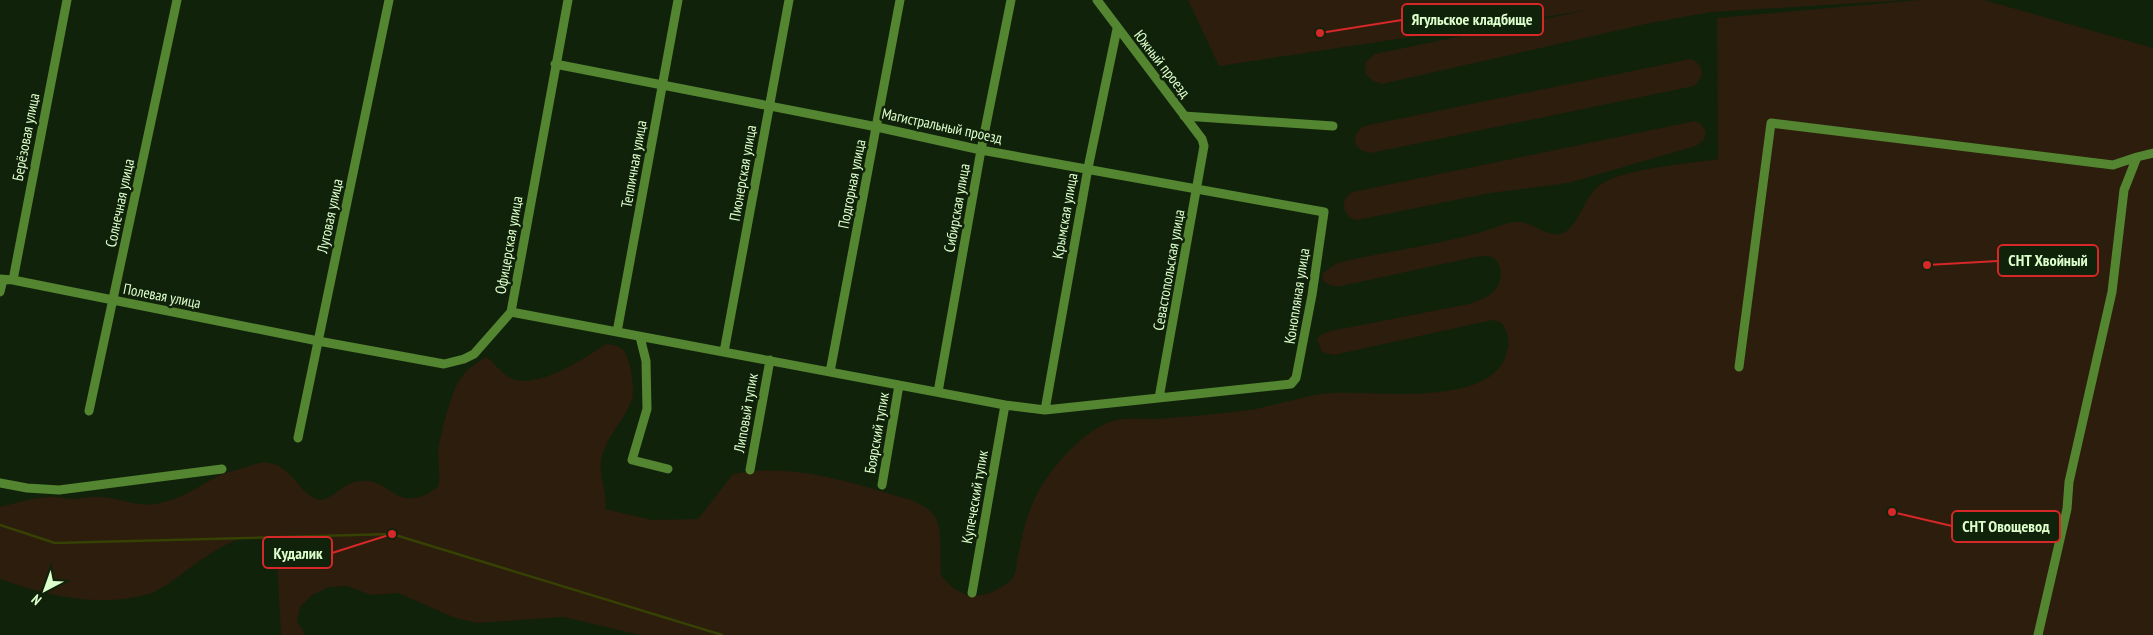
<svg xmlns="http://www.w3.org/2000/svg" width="2153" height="635" viewBox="0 0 2153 635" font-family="'PT Sans Narrow',sans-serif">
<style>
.green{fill:#2c1d0d}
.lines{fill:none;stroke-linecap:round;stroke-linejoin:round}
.stream{stroke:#364104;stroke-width:2.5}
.minor{stroke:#548531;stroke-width:9}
.labels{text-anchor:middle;stroke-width:5;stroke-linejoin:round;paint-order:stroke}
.street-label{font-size:15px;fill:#dfc;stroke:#11220b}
.leader{fill:none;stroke:#d62828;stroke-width:2}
.callout-dot{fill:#d62828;stroke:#11220b;stroke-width:2}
.callout{fill:#11220b;stroke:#d62828;stroke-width:2}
.callout-label{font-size:16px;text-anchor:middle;font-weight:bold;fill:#dfc}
</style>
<rect width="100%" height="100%" fill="#11220b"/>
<path class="green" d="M1188,0h718l-195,12 -61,11 -268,61 -9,-3 -8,-8 1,-11 9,-8 213,-44 -369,56z
M1920,0h64l169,48v587h-1513l-76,-18 -88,6 -23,-6 -55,-24 -27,2 -24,-9 -18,1 -17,8 -12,12 -3,14 8,14h-24l-4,-74c-21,-65 -98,25 -128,33 -50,14 -102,2 -149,-15v-72c16,-4 32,-9 48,-10 9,-1 18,2 26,2 9,0 18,-3 27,-2 22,2 37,11 59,6 22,-4 39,-17 58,-27 7,-4 17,-5 25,-8 9,-2 17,-7 26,-5 22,3 29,28 47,36 12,5 25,-13 36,-16 39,-13 41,37 86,4 3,-12 0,-23 0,-34 1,-15 14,-63 22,-74 7,-10 16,-16 26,-22 10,6 15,18 27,22 26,10 72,-21 93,-35 6,1 13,1 17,6 8,9 13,42 8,52 -8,19 -24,34 -29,54 -5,21 6,33 3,53l47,11 46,-1 35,-45c62,-12 122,10 181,27 7,4 15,8 20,14 9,12 6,45 7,60 17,22 35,27 59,13 5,-3 11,-7 14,-12 2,-4 2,-10 3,-15 4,-17 6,-35 13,-51 12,-34 57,-89 94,-91 10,-1 21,0 31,0 31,-2 63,-5 94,-9 28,-4 57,-16 85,-17 42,-2 151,14 171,-35 5,-14 5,-22 -3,-35l-10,-3 -158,35 -12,-3 -5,-13 5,-5 9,-3 138,-27c8,-3 19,-6 25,-13 10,-9 10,-33 -7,-35 -3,-1 -9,1 -12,1l-134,29c-8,0 -14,0 -19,-7l1,-6 14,-10c46,-11 95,-17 141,-30 13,-3 26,-11 40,-11 15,0 28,15 43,12 17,-5 23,-38 39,-49 24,-17 87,-21 118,-26l-1,-141z
M1691,59c14,6 14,18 3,27l-323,67c-18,-2 -22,-17 -7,-27z
M1695,121l7,4 4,7 -2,8 -8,6 -128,37 -78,10 -133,27c-15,-3 -18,-21 -4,-28z"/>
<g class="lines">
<path class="stream" d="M0,525l55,18 337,-9 330,101"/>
<path class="minor" d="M1097,0l105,139 2,7 -45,252
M1184,116l149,10
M0,279l13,1 305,61 126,23 20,-5 10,-5 37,-42 57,-312
M13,280l54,-280
M0,292l3,-12
M511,312l494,93 40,5 246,-26 5,-6 16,-83 12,-83 -343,-62 -104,-23 -322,-63
M617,332l61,-332
M640,337l6,24 1,48 -15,51 36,9
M724,352l65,-352
M1739,367l32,-244 342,42 24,-8
M830,372l70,-372
M938,392l43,-242 30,-150
M1045,410l43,-242 29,-139
M89,411l88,-411
M298,438l91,-438
M750,470l20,-110
M0,483l27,5 32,2 163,-21
M882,485l17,-100
M972,593l33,-188
M2038,635l29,-126 2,-27 43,-190 12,-102 13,-33 16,-4"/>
</g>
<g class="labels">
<g class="street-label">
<text transform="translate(1162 64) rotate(52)" y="5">Южный проезд</text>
<text transform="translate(942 126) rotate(12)" y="5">Магистральный проезд</text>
<text transform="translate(26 137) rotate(-79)" y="5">Берёзовая улица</text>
<text transform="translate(634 164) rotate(-80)" y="5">Тепличная улица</text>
<text transform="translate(743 173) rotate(-80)" y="5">Пионерская улица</text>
<text transform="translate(852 184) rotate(-79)" y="5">Подгорная улица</text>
<text transform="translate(120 203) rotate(-78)" y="5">Солнечная улица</text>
<text transform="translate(957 208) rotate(-80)" y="5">Сибирская улица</text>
<text transform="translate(330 216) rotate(-78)" y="5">Луговая улица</text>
<text transform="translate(1065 216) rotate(-80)" y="5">Крымская улица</text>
<text transform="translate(509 245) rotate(-80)" y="5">Офицерская улица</text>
<text transform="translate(1169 270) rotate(-80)" y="5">Севастопольская улица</text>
<text transform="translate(162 296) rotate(11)" y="5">Полевая улица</text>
<text transform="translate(1297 296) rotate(-81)" y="5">Конопляная улица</text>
<text transform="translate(746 413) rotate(-80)" y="5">Липовый тупик</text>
<text transform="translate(877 433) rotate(-80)" y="5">Боярский тупик</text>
<text transform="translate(975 497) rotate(-80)" y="5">Купеческий тупик</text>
</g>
</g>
<path class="leader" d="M1320 33L1402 20M1927 265L1998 261M1892 512L1952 526M392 534L332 553"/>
<g class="callout-dot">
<circle cx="1320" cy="33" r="5"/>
<circle cx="1927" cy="265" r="5"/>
<circle cx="1892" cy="512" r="5"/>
<circle cx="392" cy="534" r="5"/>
</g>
<g class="callout">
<rect x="1402" y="4" width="141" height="31" rx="5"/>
<rect x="1998" y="245" width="100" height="31" rx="5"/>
<rect x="1952" y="511" width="108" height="31" rx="5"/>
<rect x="263" y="537" width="69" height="31" rx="5"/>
</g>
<g class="callout-label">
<text x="1472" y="25">Ягульское кладбище</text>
<text x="2048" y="266">СНТ Хвойный</text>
<text x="2006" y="532">СНТ Овощевод</text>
<text x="298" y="559">Кудалик</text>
</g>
<g transform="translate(45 590) rotate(221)" stroke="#11220b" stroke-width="4" paint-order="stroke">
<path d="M0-4L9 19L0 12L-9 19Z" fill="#ddffcc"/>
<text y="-8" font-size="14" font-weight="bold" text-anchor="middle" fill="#ddffcc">N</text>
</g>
</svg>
